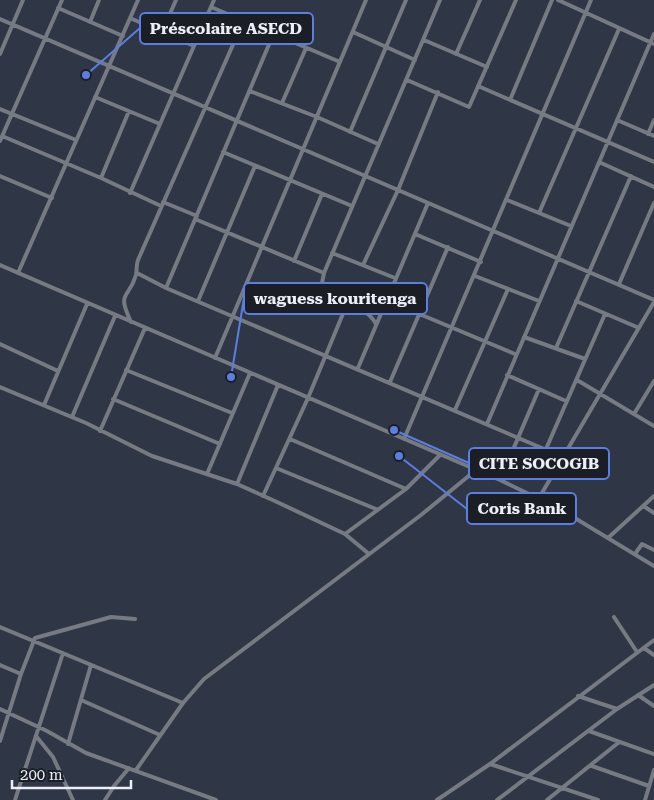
<svg xmlns="http://www.w3.org/2000/svg" width="654" height="800" viewBox="0 0 654 800" font-family="'Roboto Serif',serif">
<style>
.lines{fill:none;stroke-linecap:round;stroke-linejoin:round}
.minor{stroke:#767a82;stroke-width:4}
.leader{fill:none;stroke:#5a7ee2;stroke-width:2}
.callout-dot{fill:#5a7ee2;stroke:#1b1e25;stroke-width:2}
.callout{fill:#1b1e25;stroke:#5a7ee2;stroke-width:2}
.callout-label{font-size:16px;text-anchor:middle;font-weight:bold;fill:#eaeff9}
</style>
<rect width="100%" height="100%" fill="#2f3646"/>
<g class="lines">
<path class="minor" d="M558,0l96,44
M211,7l129,55
M58,8l65,28
M130,18l64,28
M0,19l654,281
M90,22l9,-22
M162,32l14,-32
M353,32l62,28
M424,40l63,27
M0,54l23,-54
M456,54l24,-54
M407,80l62,27 47,-107
M478,86l176,76
M250,91l67,26 61,27
M95,97l65,27
M510,100l42,-100
M282,103l24,-55
M0,109l76,31
M617,120l37,16
M350,132l56,-132
M648,134l6,-14
M2,136l99,42 28,-67
M0,141l62,-141
M223,152l129,54
M599,162l55,25
M0,176l52,22
M101,178l60,28
M130,193l84,-193
M507,200l64,26
M163,202l34,14
M539,213l80,-184
M195,219l129,54 -3,15 2,7c19,10 41,8 53,29
M415,234l66,28
M332,253l63,25
M294,261l28,-67
M0,265l500,215 60,29 94,57
M363,265l35,-75 40,-98
M18,273l120,-273
M137,273l29,15 397,169
M324,273l116,-273
M475,276l64,25
M619,284l35,-81
M166,288l107,-253
M386,300l129,54
M198,301l57,-135
M576,301l63,27
M131,322c-15,-32 -2,-22 5,-47 1,-5 0,-10 2,-15l105,-238
M524,337l61,22
M0,344l58,27
M556,348l75,-172
M215,358l151,-358
M358,368l70,-165
M126,370l106,43
M507,375l59,26
M577,380l77,46
M390,382l58,-135
M0,387l86,36 66,33 85,28 40,18 68,32 24,20
M113,399l107,45
M44,405l43,-101
M455,410l53,-121
M634,414l20,-33
M72,417l43,-101
M487,424l167,-390
M100,431l45,-103
M290,439l116,50
M404,439l187,-439
M546,449l59,-135
M276,468l100,41
M207,474l43,-101
M500,480l39,-91
M237,484l41,-99
M263,496l45,-98 39,-94
M539,498l115,-196
M645,507l9,6
M345,534l61,-45 34,-34
M608,538l46,-42
M635,554l7,-10 12,6
M614,617l23,35
M0,627l183,76
M644,648l10,7
M0,665l21,9
M638,695l16,11
M578,696l39,13
M81,700l79,35
M0,709l47,22 39,22 130,47
M589,731l65,23
M36,736l17,21 20,43
M0,741l21,-67 14,-36 76,-21 24,2
M68,744l23,-79
M490,764l108,36
M592,766l57,20
M136,770l47,-67 21,-24 217,-164 55,-45
M15,800l48,-147
M105,800l9,-14 15,-18
M437,800l53,-36 164,-124
M497,800l120,-91 37,-24
M547,800l71,-57
M645,800l9,-30"/>
</g>
<path class="leader" d="M86 75L140 28M231 377L244 298M394 430L469 463M399 456L467 509"/>
<g class="callout-dot">
<circle cx="86" cy="75" r="5"/>
<circle cx="231" cy="377" r="5"/>
<circle cx="394" cy="430" r="5"/>
<circle cx="399" cy="456" r="5"/>
</g>
<g class="callout">
<rect x="140" y="13" width="173" height="31" rx="5"/>
<rect x="244" y="283" width="183" height="31" rx="5"/>
<rect x="469" y="448" width="140" height="31" rx="5"/>
<rect x="467" y="493" width="109" height="31" rx="5"/>
</g>
<g class="callout-label">
<text x="226" y="34">Préscolaire ASECD</text>
<text x="335" y="304">waguess kouritenga</text>
<text x="539" y="469">CITE SOCOGIB</text>
<text x="522" y="514">Coris Bank</text>
</g>
<path d="M12 780v8h119v-8" fill="none" stroke="#eaeff9" stroke-width="2.5"/>
<text x="20" y="780" font-size="15" fill="#eaeff9" stroke="#1b1e25" stroke-width="4" paint-order="stroke">200 m</text>
</svg>
